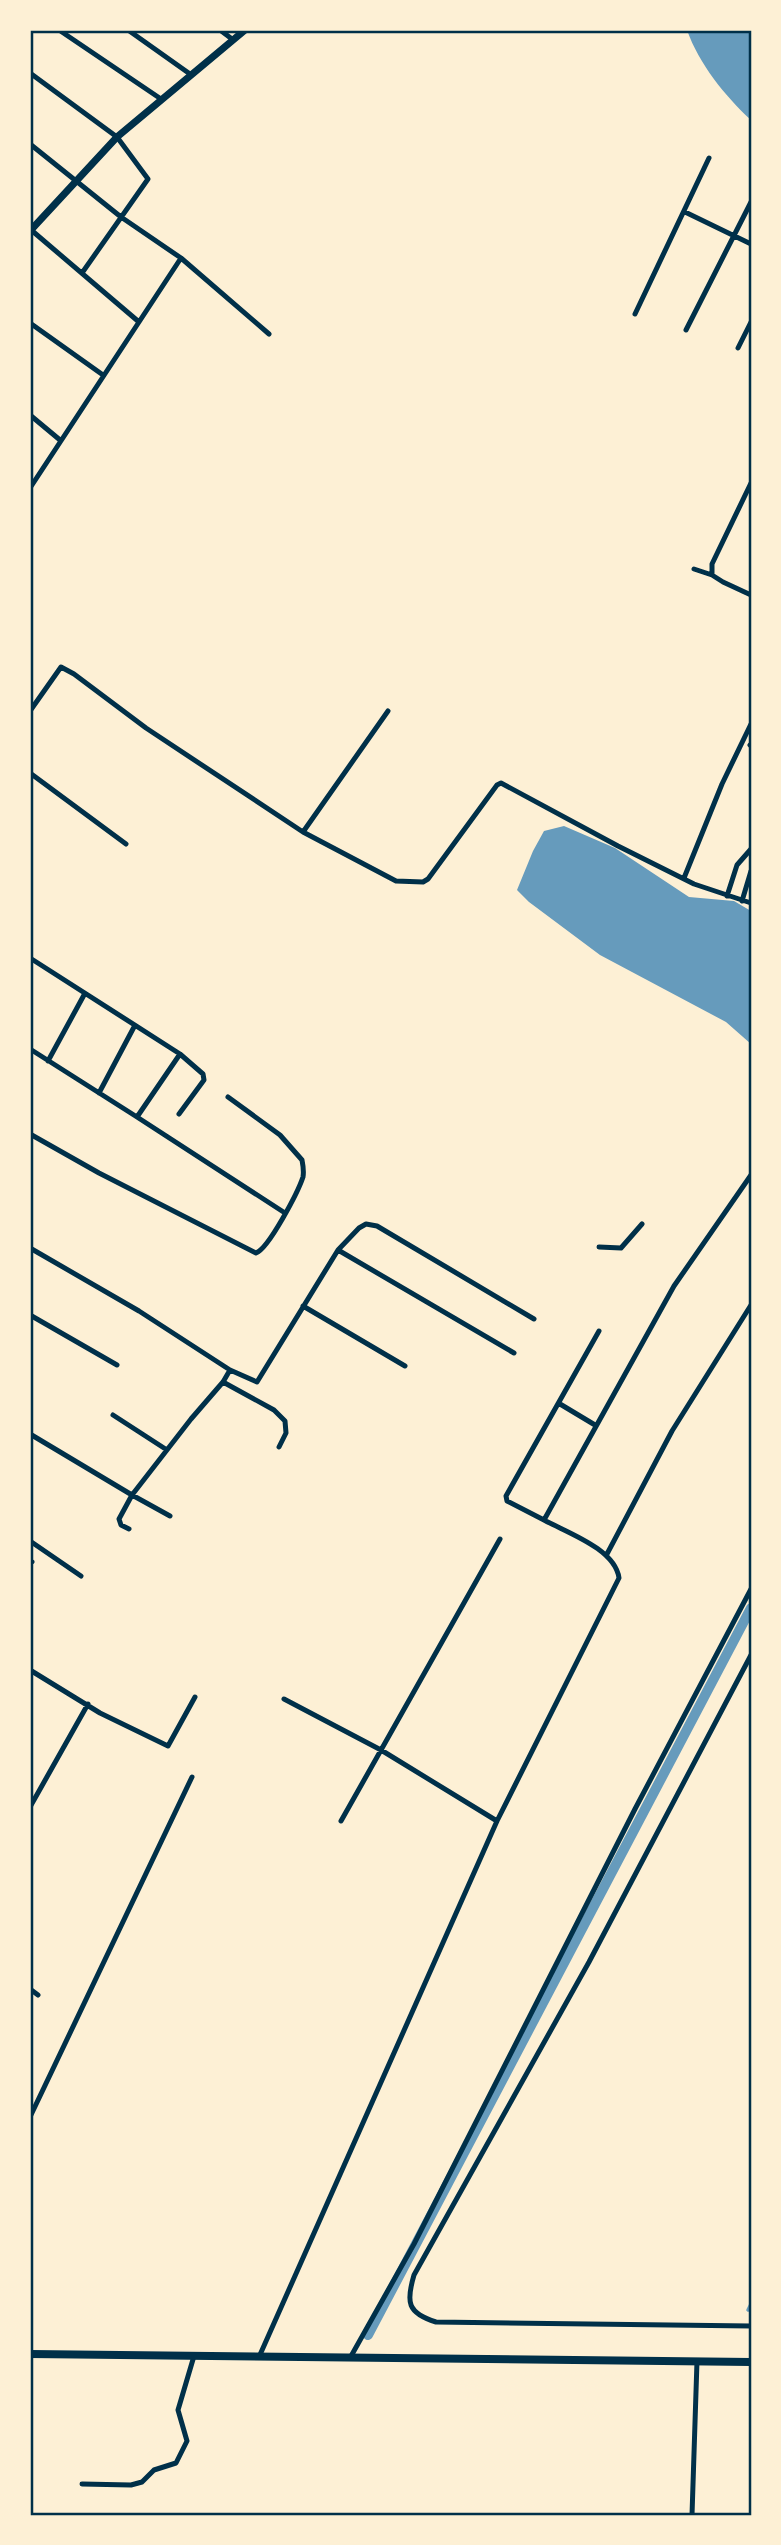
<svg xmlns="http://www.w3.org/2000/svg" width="781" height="2545" viewBox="0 0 781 2545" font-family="'Titillium Web',sans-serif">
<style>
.water{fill:#669bbc}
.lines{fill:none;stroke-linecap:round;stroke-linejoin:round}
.stream{stroke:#669bbc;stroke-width:3.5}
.canal{stroke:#669bbc;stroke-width:10}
.minor{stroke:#003049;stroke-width:5}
.tertiary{stroke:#003049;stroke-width:7}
.secondary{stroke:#003049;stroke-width:8}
.neatline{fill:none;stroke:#003049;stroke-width:2.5}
</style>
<rect width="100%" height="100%" fill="#fdf0d5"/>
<path class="water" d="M687,30h64v90c-26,-24 -52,-56 -64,-90z
M564,826l51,22 74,49 45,4 17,10v133l-25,-22 -126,-67 -71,-53 -12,-12 16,-39 11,-20z"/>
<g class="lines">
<path class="stream" d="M751,2304l-3,6h3"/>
<path class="canal" d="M368,2335l383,-727"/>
<path class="minor" d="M59,30l102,69
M128,30l62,44
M220,30l12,9
M30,73l87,64 31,42 -66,94
M30,144l91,73 60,41 88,76
M685,212l66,32
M30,229l109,93
M635,314l74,-156
M30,323l73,52
M686,330l65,-128
M738,348l13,-26
M30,415l30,25
M751,483l-39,81v11l11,7 28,13
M30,488l151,-230
M694,569l18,6
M30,711l31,-44 13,7 72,54 157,104 93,49 27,1 5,-3 69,-94 4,-2 117,63 76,38 57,19
M750,745l1,1
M30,773l96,71
M303,832l85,-121
M684,878l38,-94 29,-60
M727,896l10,-31 14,-16
M742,901l9,-30
M30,958l150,96 23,20 1,6 -25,34
M30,1049l107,68 43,-63
M48,1061l36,-66
M99,1093l35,-66
M137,1117l148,96
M30,1134l69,39 157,80c13,-5 42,-61 47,-76 1,-6 0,-12 -1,-17l-22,-25 -52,-38
M599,1247l22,1 21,-24
M30,1248l109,63 91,59 27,12 81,-132 21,-22 7,-4 11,2 157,93
M338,1250l176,103
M303,1306l102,60
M30,1315l87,50
M223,1382l51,28 11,11 1,12 -7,14
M560,1404l35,21
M113,1415l54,35
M30,1434l102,61 59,-76 32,-37 7,-12
M544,1520l-37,-19 -1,-5 93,-165
M129,1529l-8,-4 -2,-6 13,-24 38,21
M30,1541l51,35
M607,1554l65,-123 79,-126
M30,1561l2,1
M751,1655l-162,307 -175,313c-8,27 -7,38 22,47l315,4
M30,1670l70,43 68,33 27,-49
M284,1699l97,51 116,71
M30,1807l58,-103
M341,1821l159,-282
M30,1989l8,6
M30,2117l162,-340
M259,2357l238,-536 122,-243c-4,-29 -51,-45 -75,-58l130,-234 77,-111
M350,2358l64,-114 221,-435 116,-220
M82,2484l49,1 11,-3 12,-12 22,-7 11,-22 -9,-31 16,-54
M692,2515l5,-154"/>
<path class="tertiary" d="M30,231l87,-94 128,-107"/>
<path class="secondary" d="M30,2354l721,8"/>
</g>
<rect width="781" height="2545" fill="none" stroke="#fdf0d5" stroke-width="63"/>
<rect x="32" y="32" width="718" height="2482" class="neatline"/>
</svg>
